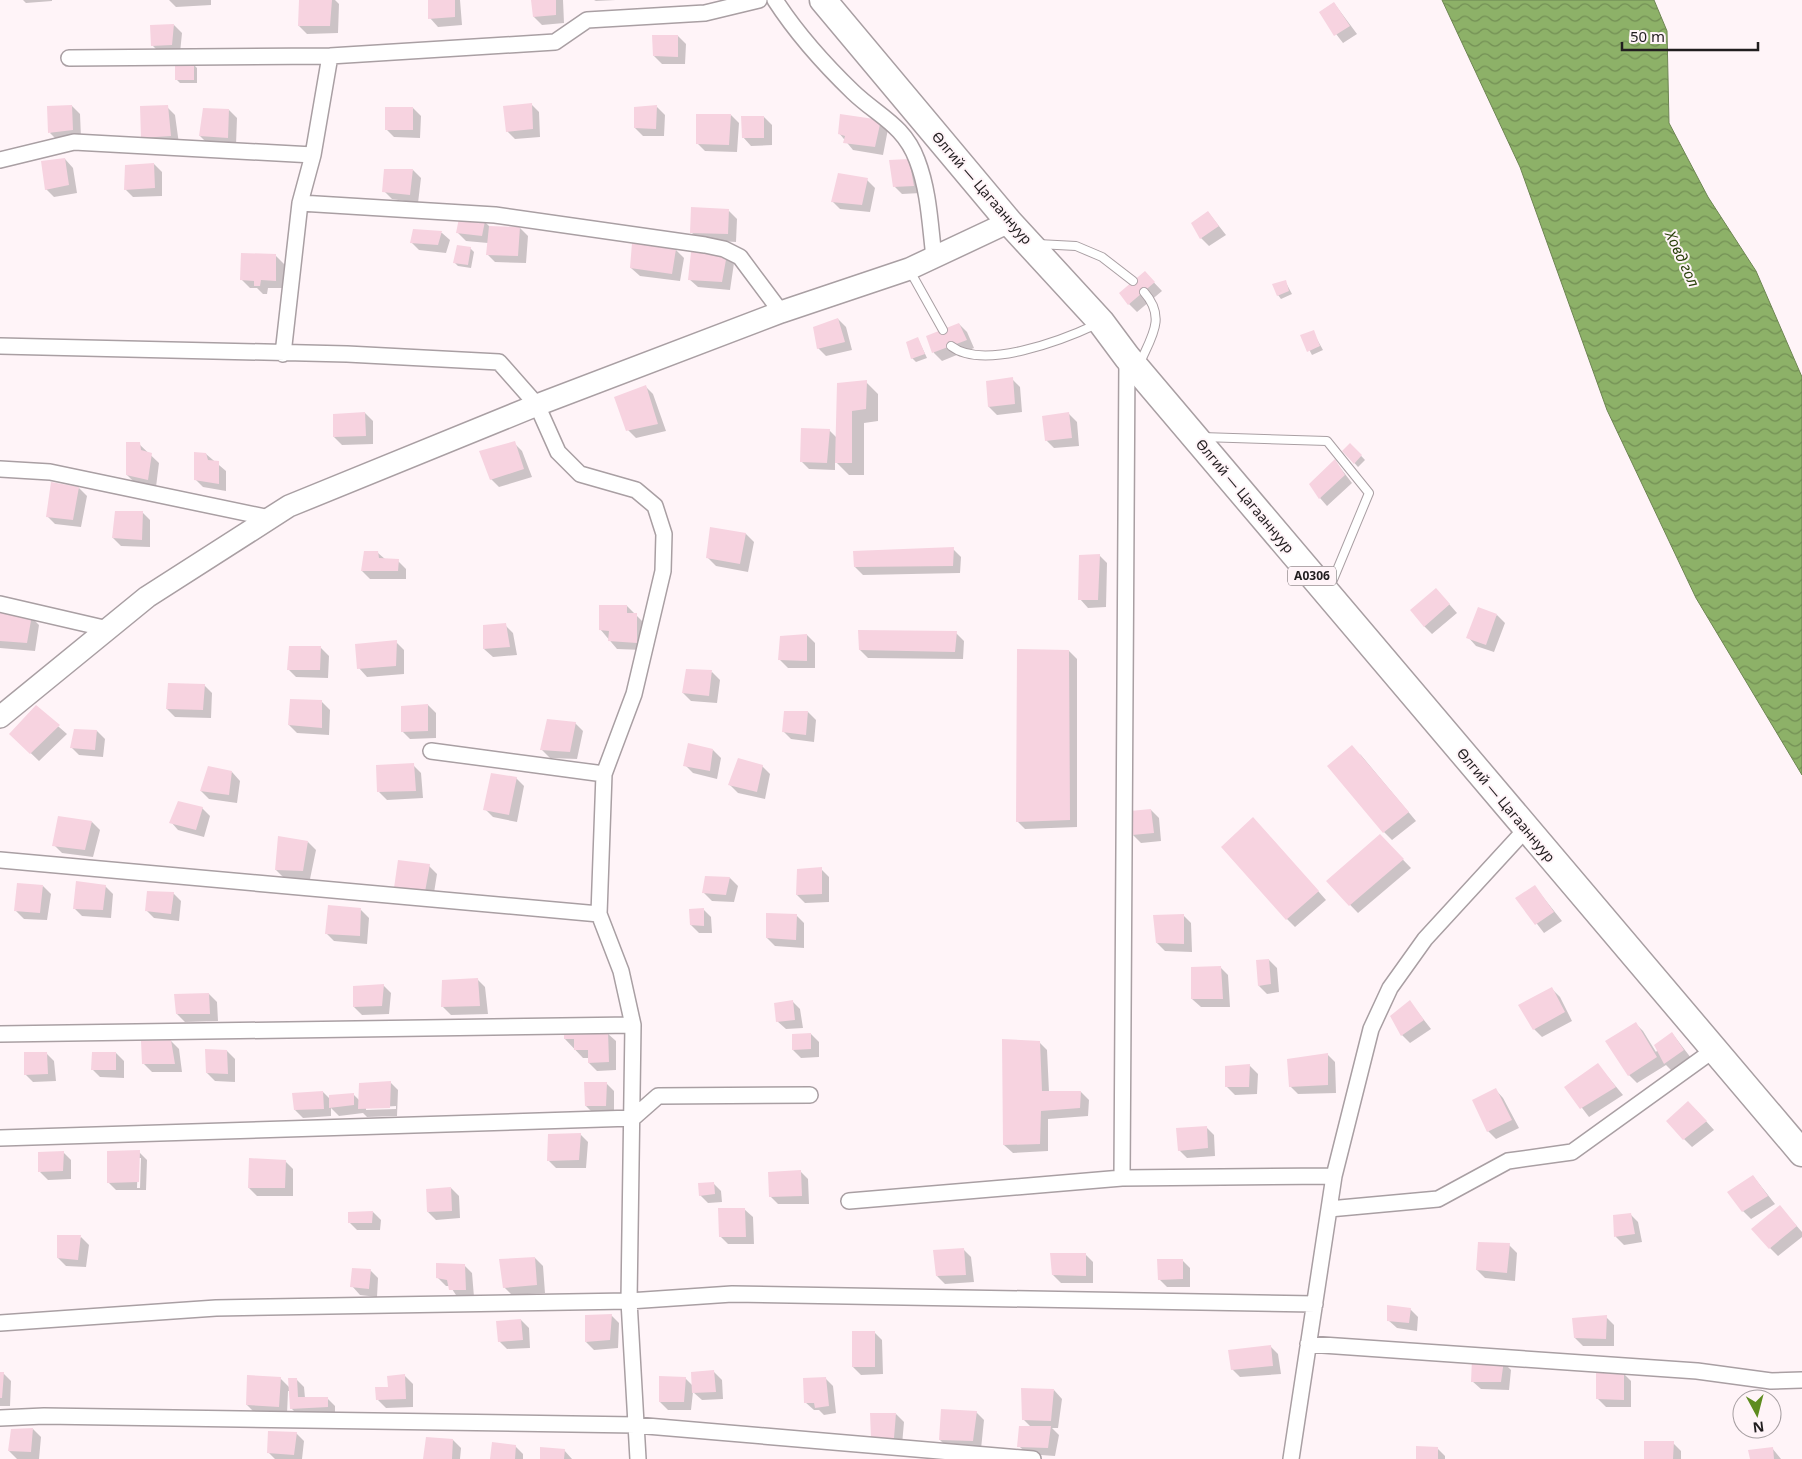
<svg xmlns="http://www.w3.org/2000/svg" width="1802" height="1459" viewBox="0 0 1802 1459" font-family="'Noto Sans',sans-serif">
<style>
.water{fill:url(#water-waves);stroke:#6d8552}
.shadow{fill:#0003;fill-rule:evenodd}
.building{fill:#f7d3e0}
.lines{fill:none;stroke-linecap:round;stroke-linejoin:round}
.lane-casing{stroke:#a99fa3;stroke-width:10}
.street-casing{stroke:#a99fa3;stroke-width:18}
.secondary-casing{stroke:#a99fa3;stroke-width:24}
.highway-casing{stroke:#a99fa3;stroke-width:29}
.lane{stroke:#fff;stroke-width:8}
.street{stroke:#fff;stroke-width:15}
.secondary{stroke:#fff;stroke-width:21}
.highway{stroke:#fff;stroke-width:26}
.labels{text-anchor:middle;stroke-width:4;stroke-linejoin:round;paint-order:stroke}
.shield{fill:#fff4f8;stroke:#645e60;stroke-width:1}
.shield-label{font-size:12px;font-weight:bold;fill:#211d1f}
.street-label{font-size:14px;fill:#211d1f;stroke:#fff4f8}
.water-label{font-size:15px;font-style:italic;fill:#2a410b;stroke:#fff4f8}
</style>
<defs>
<pattern id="water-waves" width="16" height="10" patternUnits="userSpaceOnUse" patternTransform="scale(1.25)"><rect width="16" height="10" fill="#8db168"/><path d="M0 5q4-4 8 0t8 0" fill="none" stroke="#738f55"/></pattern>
</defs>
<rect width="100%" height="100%" fill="#fff4f8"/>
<path class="water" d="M1442,0h212l13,31 2,92 39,74 48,74 46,106v398l-106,-177 -89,-188 -87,-243z"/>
<path class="shadow" d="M23,0h29v1l-26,2z
M169,0h42v5l-35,2z
M300,0h35l4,4 -1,29 -31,1 -8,-8z
M429,0h31l2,25 -24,2 -8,-9z
M532,0h31l1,23 -22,2 -8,-8z
M594,0h22l-20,1z
M1334,3l23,31 -14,9 -23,-30z
M174,25l8,8 -2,20h-20l-8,-8z
M678,36l8,8 -1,20h-23l-8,-8z
M194,65l3,3v15h-17l-4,-4z
M531,104l8,8 1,25 -25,2 -8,-8z
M72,106l8,8 1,24 -23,3 -8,-8z
M167,107l8,8 4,29 -29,1 -8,-8z
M657,107l8,8 -1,21h-21l-8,-8z
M413,108l8,8 -1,22 -26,-1 -8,-8z
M229,110l8,8 -1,27 -28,-1 -8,-8z
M731,115l8,8 -2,29 -32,-1 -8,-8z
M764,117l8,8v20l-21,1 -8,-9z
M880,121l8,8 -5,26 -30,-5 -14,-17z
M65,159l8,9 4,25 -23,4 -8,-8z
M909,160l8,8 4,25 -19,1 -8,-8z
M154,164l8,8v24l-29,1 -8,-8z
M413,170l8,8 -3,25 -26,-4 -8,-8z
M867,180l8,8 -5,24 -30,-3 -8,-8z
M729,211l8,8 -1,23 -37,-2 -8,-8z
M1208,212l18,23 -17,11 -8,-8z
M485,222l5,5 30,1 8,8 -2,27 -31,-1 -8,-8 1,-11 -22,-2 -8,-8z
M414,230l28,3 8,7 -4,13 -27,-3 -8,-8z
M470,248l4,4 -3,16 -13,-2 -3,-3z
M676,250l8,8 -4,23 -40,-5 -9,-8z
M726,255l8,8 -4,27 -32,-3 -9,-8z
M276,256l8,8v24h-16l-1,6h-4l-6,-6h-7l-8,-8z
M1145,273l17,18 -25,21 -8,-8z
M1285,281l7,13 -11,5 -3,-4z
M838,319l8,8 6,23 -26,6 -8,-8z
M959,324l8,8 7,16 -32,13 -8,-8 -6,-16z
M1313,332l10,18 -11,5 -10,-19z
M918,339l9,19 -11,4 -4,-4z
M1012,379l8,8 2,25 -25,3 -8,-8 -1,-25z
M866,382l12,12v27l-14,2v52h-15l-14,-14v9l-26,-1 -8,-8 28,-31 8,8z
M645,386l8,8 13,37 -30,7 -8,-8z
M365,413l8,8v23l-31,1 -8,-8z
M1069,414l8,8 2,24 -25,2 -8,-8z
M514,443l8,8 10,26 -33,10 -8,-8z
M139,444l20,19 -3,24 -21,-4 -8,-8z
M1350,444l15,16 -7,7 -14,-16z
M206,454l20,17v20l-23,-4 -8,-8z
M1335,461l17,22 -25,23 -7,-8z
M79,488l8,8 -6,31 -26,-3 -8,-8z
M142,512l8,8v27l-29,-1 -8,-8z
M711,529l35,5 8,8 -6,30 -32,-6 -8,-8z
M953,549l8,8 -1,16 -97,2 -8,-8z
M378,553l7,6 13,2 8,8v10h-36l-8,-8z
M1099,555l8,8 -1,44 -18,1 -8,-9z
M1436,589l21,24 -25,21 -8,-8z
M627,606l17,17v27l-27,-1 -17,-20z
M0,614l31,3 8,8 -4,26 -35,-3z
M1497,615l8,8 -11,29 -18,-6 -8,-9z
M505,625l8,8 4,22 -24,2 -9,-8z
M956,633l8,8 -1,18 -95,-1 -8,-8z
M807,635l8,8v25h-27l-8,-8z
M396,642l8,8v24l-37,3 -8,-9z
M290,648h31l8,8 -1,22 -32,-1 -8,-8z
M1069,651l8,8v168l-52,2 -8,-8z
M712,672l8,8 -3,23 -26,-2 -8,-8z
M204,685l8,8 -1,25 -36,-1 -8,-8z
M322,702l8,8 -1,25 -32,-2 -8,-8z
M428,705l8,8v25l-26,1 -8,-8z
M36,707l31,27 -28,27 -28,-27z
M808,712l8,8 -2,22 -23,-3 -8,-8z
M575,723l8,8 -6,28 -27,-1 -8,-8z
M97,731l8,8 -2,18 -24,-2 -8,-8z
M713,750l8,8 -4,21 -24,-6 -8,-8z
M1360,754l56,67 -24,19 -8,-8z
M413,765l8,8 2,25 -36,2 -8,-8z
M762,766l8,8 -5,25 -27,-6 -8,-8z
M232,772l8,9 -3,22 -28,-4 -8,-8z
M516,778l8,8 -7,36 -24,-5 -8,-8z
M202,808l8,8 -6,21 -26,-7 -7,-8z
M1151,810l8,8 2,23 -20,2 -8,-8z
M92,822l8,8 -7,27 -31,-4 -8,-8z
M1261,827l65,73 -31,27 -8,-8z
M1380,836l31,32 -53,45 -31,-32z
M308,842l8,8 -6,29 -26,-1 -8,-8z
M429,866l8,8 -4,25 -30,-3z
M821,869l8,8v25l-24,1 -8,-8z
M730,878l8,8 -4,16 -22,-1 -8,-8z
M43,886l8,8 -4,26 -23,-1 -8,-8z
M105,886l8,8 -2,24 -29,-2 -8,-8z
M1535,887l27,34 -18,12 -27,-35z
M173,893l8,8 -2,20 -25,-3 -8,-8z
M703,909l8,8 1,16h-13l-8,-8z
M361,910l8,8 -2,26 -33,-3 -8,-8z
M796,915l8,8v25l-29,-2 -8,-8z
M1183,915l8,8 1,29 -27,-1 -8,-8z
M1269,960l8,8 2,24 -12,2 -8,-8z
M1220,967l8,8 2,32h-29l-9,-8z
M477,979l8,8 3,27 -37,1 -8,-8z
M383,985l8,8 -2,21 -27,1 -8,-8z
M1552,989l8,8 12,24 -30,16 -8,-8z
M209,994l8,8 1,19 -33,1 -8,-8z
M792,1001l8,8 3,19 -17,1 -9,-8z
M1410,1002l21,27 -21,14 -8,-8 -10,-19z
M1635,1023l8,8 13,21 16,-19 19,25 -19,13 -6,-6 -29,18 -8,-8z
M607,1033l9,8v29l-19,1 -8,-8v-5h-6l-18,-19z
M811,1034l8,8v15l-18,1 -8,-8z
M171,1041l8,8 3,23h-30l-8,-8z
M1039,1042l8,8 2,42h32l8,8 -1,16 -40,3v32l-35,2 -9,-8z
M227,1051l8,8v23l-20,-1 -8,-8z
M46,1053l8,8 2,20 -23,1 -8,-8z
M116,1053l8,8v17l-24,-1 -8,-8z
M1327,1054l8,8 1,31 -38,1 -8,-8z
M1598,1065l25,30 -34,22 -23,-30z
M1250,1066l8,8 -1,20 -22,1 -8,-8 -1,-20z
M390,1082l8,8 -1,26 -30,1 -4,-4 -24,3 -8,-8v8l-28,2 -8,-8 28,-18 8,8 22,-6 6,6zM396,1106v3l-30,1v-2z
M606,1083l8,8v23h-20l-8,-8z
M1495,1089l8,9 16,30 -23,11 -8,-8 -14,-30z
M1696,1110l18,20 -22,17 -8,-8z
M1206,1127l8,8 1,21 -28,2 -8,-8z
M580,1134l8,8 -2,26h-30l-8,-8z
M63,1152l8,8v19l-23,1 -8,-8z
M139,1152l8,8 -1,30h-30l-8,-8zM138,1158h3l-1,30h-3z
M285,1161l8,8v27h-36l-8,-8z
M800,1171l8,8 1,25h-31l-8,-8z
M1753,1176l22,28 -24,15 -8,-8z
M713,1183l8,8 1,11 -14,1 -8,-8z
M451,1188l8,8 1,22 -24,2 -8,-8z
M1780,1207l22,25v5l-24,19 -8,-8z
M744,1209l9,8 1,27h-26l-8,-8z
M373,1212l8,8 -1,10h-23l-8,-8z
M1630,1214l8,8 4,20 -18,3 -8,-8 -1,-21z
M81,1237l8,8 -3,22 -20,-1 -8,-8z
M1509,1245l8,8 -2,28 -30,-3 -8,-8z
M963,1249l8,8 3,25 -29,2 -8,-8z
M1085,1254l8,8v21h-32l-8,-8z
M535,1258l8,8 2,27 -33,2 -8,-8z
M1182,1260l8,8v19h-23l-8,-8z
M464,1265l8,8 2,24 -16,1 -8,-12h-4l-8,-8z
M370,1270l8,8 -1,19 -17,-2 -8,-9z
M1410,1309l8,8 -1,14 -20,-3 -9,-8z
M611,1315l8,8 -1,25 -24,2 -8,-8z
M1606,1317l8,8v21h-31l-8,-8z
M521,1320l8,8 1,20 -23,1 -8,-8z
M874,1332l8,8 1,34 -22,1 -8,-8z
M1270,1346l8,8 3,20 -41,3 -8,-8z
M1503,1362l8,8 -2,20 -28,-1 -9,-8z
M714,1372l8,8 1,19 -21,1 -9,-8 -2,18h-23l-8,-8 25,-24 8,8z
M0,1373h3l8,8 -1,25h-10z
M1623,1373l8,8v26h-25l-8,-8z
M405,1376l8,8v23l-27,1 -8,-8z
M280,1378l10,10 6,-9 8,8 1,11h22l8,8v8l-36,2 -8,-8 -1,-17h-2l-1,23 -32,-1 -8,-8z
M825,1378l8,8 3,27 -12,2 -5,-5h-5l-9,-8z
M1054,1390l8,9 -4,29h-6l7,7 -4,21 -28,-2 -8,-8 12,-19 -8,-8z
M976,1412l8,8 -3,29 -33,-1 -8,-8z
M896,1414l8,8 -2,23h-22l-8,-8z
M33,1429l8,8 -2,22h-22l-8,-8z
M296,1433l8,8 -2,18h-27l-7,-7z
M453,1440l8,8 -1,11h-35z
M1673,1443l8,8v8h-36z
M515,1446l8,8v5h-32z
M1437,1448l8,8v3h-28z
M1772,1448l9,11h-30z
M564,1450l8,9h-31z"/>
<path class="building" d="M299,0h33l-2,26h-32z
M428,0h27v17l-27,2z
M531,0h25v15l-23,2z
M1334,2l16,24 -16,10 -15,-24z
M174,24l-2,21 -21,1 -1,-21z
M652,35h26v22l-25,-1z
M175,63h19v17h-19z
M532,103l1,26 -27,3 -3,-26z
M72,105l1,25 -25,3 -1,-27z
M168,105l3,31 -30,2 -1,-32z
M657,105l-1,24 -22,-1v-21z
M385,107h28v23h-28z
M203,108l26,1 -1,29 -29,-2z
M696,114h35l-2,31 -33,-1z
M840,114l41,6 -6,27 -32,-4 2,-7 -7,-2z
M741,116h23v22h-22z
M65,158l4,27 -24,5 -4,-29z
M909,159l5,27 -21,1 -4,-27z
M154,163l1,25 -31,2 1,-25z
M384,169h29l-3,26 -28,-3z
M838,173l30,5 -6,27 -31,-3z
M691,207l38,2 -1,25 -38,-1z
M1208,211l11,15 -19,13 -9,-16z
M459,218l26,3 -3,15 -26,-3z
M489,226l31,1 -2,29 -32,-1z
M413,229l29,2 -4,14 -28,-2z
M632,243l44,6 -4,25 -42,-6z
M457,245l14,2 -3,18 -15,-2z
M691,252l36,2 -5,28 -34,-2z
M241,253l35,1v27l-15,-1 -1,6h-6v-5l-14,-1z
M1145,271l10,11 -27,23 -9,-12z
M1286,280l3,11 -12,5 -5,-12z
M838,318l7,24 -28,7 -4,-22z
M959,323l8,17 -35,13 -6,-17z
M1314,330l6,16 -13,6 -7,-17z
M918,337l7,17 -14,5 -5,-17z
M1013,377l2,27 -27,3 -2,-26z
M867,380l-1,29 -14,2v52h-17l2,-80z
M646,385l12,39 -32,7 -12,-34z
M365,412l1,24 -33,1v-23z
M1069,412l3,26 -27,3 -3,-25z
M801,428l29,1 -3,34 -27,-1z
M515,441l9,28 -34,11 -11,-29z
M126,442h14l1,8 11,3 -4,27 -22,-5z
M1350,443l12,12 -8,9 -12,-13z
M194,452l12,1 2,7 11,1v23l-25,-4z
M1335,459l10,16 -26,24 -10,-15z
M51,482l28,5 -6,33 -27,-3z
M115,511h28l-1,29 -30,-2z
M710,527l36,6 -6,31 -34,-6z
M954,547l-1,19 -99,1 -1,-16z
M364,551h14l1,7 20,1 -1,12h-37z
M1100,554l-2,46h-20l1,-45z
M1436,588l14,16 -26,23 -14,-17z
M599,605h28v8h10v30l-29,-2 1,-10 -10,-1z
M1478,607l19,7 -11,31 -20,-7z
M0,613l32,2 -5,28 -27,-2z
M506,623l4,24 -27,2v-24z
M858,630l99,1 -2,21 -96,-2z
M807,634v27l-29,-1 2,-24z
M397,640l-1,26 -39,3 -2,-25z
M289,646h32l-1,24h-33z
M1017,649l52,1 1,170 -54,2z
M686,669l26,1 -3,26 -27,-3z
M168,683l37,1 -2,26 -37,-1z
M290,699l32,1v28l-34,-3z
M428,704v27l-27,1v-26z
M36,705l24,20 -30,29 -21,-20z
M784,711h24l-2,24 -24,-3z
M547,719l29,3 -6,30 -30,-2z
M74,729l23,1 -2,20 -25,-2z
M688,743l25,6 -3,22 -27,-5z
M1352,745l57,67 -26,21 -56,-67z
M738,758l25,7 -6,27 -29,-7z
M414,763l2,28 -39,1 -1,-27z
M208,766l24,5 -3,24 -29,-4z
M491,773l26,4 -8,38 -26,-5z
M178,801l25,6 -7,23 -27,-7z
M1151,809l3,24 -22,2 -2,-24z
M58,816l34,5 -7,29 -33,-4z
M1253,817l66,74 -33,29 -65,-73z
M1380,834l24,25 -55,47 -23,-25z
M278,836l30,5 -5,30 -28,-1z
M398,860l32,4 -5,28 -31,-4z
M822,867v27l-26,1 1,-26z
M705,876l25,1 -4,18 -24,-2z
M76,881l30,4 -3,25 -30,-1z
M17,883l26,2 -3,28 -26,-2z
M1535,885l19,27 -19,13 -20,-27z
M147,891l27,1 -3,22 -26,-3z
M328,905l33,3 -1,28 -35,-2z
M704,908v18l-14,-1 -1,-16z
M766,913l31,1 -1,26 -30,-2z
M1184,914v30l-28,-1 -3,-28z
M1269,959l2,25 -13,2 -2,-26z
M1221,966l2,33h-32v-32z
M478,978l2,28 -39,1 1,-27z
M384,984l-2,22 -29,1v-21z
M1552,987l13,25 -32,18 -15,-25z
M209,993l1,21h-34l-2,-20z
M793,1000l2,20 -19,2 -2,-19z
M1410,1000l14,20 -23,16 -11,-20z
M1636,1022l21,35 -29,19 -23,-35z
M608,1031l1,31 -21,1v-13h-14v-11h-10v-7z
M1672,1032l12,18 -20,14 -10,-19z
M811,1033v16l-19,1v-16z
M1002,1039l38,2 2,50h39l-1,17 -39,3 -1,33 -37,1z
M171,1040l4,24h-33l-1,-23z
M205,1049l22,1 1,24 -22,-1z
M24,1052h23l1,22 -24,1z
M92,1052h24v18h-25z
M1328,1053v32l-39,2 -2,-28z
M1598,1063l18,24 -36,22 -16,-22z
M1250,1064l-1,23h-24v-21z
M391,1081l-1,27 -32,1 1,-26z
M584,1082h23l-1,24h-21z
M1496,1088l16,32 -25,12 -15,-32z
M323,1091l1,18 -30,1 -2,-17z
M354,1093v12l-25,3v-13z
M1688,1101l19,20 -24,19 -17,-19z
M1207,1126l1,22 -30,3 -2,-23z
M581,1133l-2,27 -32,1 1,-27z
M140,1150l-1,32 -32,1v-32z
M64,1151l-1,20 -25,1v-20z
M249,1158l37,2 -1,28h-37z
M801,1170l1,26 -33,1 -1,-25z
M1753,1175l15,21 -26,16 -15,-20z
M714,1182l1,12 -16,2 -1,-13z
M451,1187l1,24 -25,1 -1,-23z
M1780,1205l17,21 -28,23 -18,-20z
M718,1208h27l1,29h-27z
M373,1211l-1,12h-24v-11z
M1631,1213l4,21 -21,3 -1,-22z
M57,1235h24l-3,25 -21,-2z
M1478,1242l32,1 -3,30 -31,-3z
M964,1248l2,27 -30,1 -3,-26z
M1050,1253h36v23l-34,-1z
M535,1257l2,28 -34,3 -4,-29z
M1157,1259h26v20l-25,1z
M436,1263l29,1 1,26h-17l-2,-10 -11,-2z
M352,1268l19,1 -2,20 -19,-2z
M1387,1305l24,3 -2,15 -22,-2z
M612,1314l-2,26 -25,2v-27z
M1607,1315l-1,24 -32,-1 -2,-20z
M521,1319l2,21 -25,2 -2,-21z
M852,1331h23v36h-23z
M1271,1345l2,21 -42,4 -3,-20z
M1472,1359l32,1 -3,22h-30z
M714,1370l2,22 -24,1 -1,-21z
M0,1372h4l-2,26h-2z
M1596,1372h28v28l-28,-1z
M405,1374l1,25 -30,1 -1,-13h13l-1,-11z
M247,1375l34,2 -2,30 -33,-2z
M659,1376l27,1 -2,25h-25z
M826,1377l3,29 -14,2 -1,-5h-10l-1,-25z
M288,1378h9l1,19h30v10l-38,2z
M1021,1388l33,1 -3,32 -29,-1z
M941,1409l36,2 -4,30 -34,-1z
M870,1413h26l-2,25h-23z
M1019,1426h32l-3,22 -31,-1z
M33,1428l-2,24 -23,-1 3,-22z
M268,1431l29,1 -3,23 -27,-2z
M426,1437l27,2 -1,20h-29z
M1644,1441h30l-1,18h-29z
M492,1442l24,3 -1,14h-25z
M1416,1446l22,1v12h-22z
M540,1447l25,2 -1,10h-24z
M1773,1447l1,12h-24l-2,-9z"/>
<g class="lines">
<defs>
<path id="lane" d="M1038,244l38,2 26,11 31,24
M910,271l33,59
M951,346c32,25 112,-6 146,-22
M1139,365c12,-28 28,-47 5,-73
M1202,437l125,4 42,52 -39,94"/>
<path id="street" d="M775,0c22,34 49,64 78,92 25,24 51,33 64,68 12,31 13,65 17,97
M69,58l261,-2 225,-14 32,-22 118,-7 54,-13
M0,160l74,-18 239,13
M300,203l195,12 210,30 19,4 16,8 41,55
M0,346l347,8 152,8 38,43 21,47 22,22 56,16 19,16 9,28 -1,37 -29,123 -30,80 -5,140 22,57 12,54 -4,276 9,158
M283,354l17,-151 13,-48 17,-99
M0,469l50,3 220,46
M0,604l108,25
M431,751l173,23
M0,860l599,54
M0,1034l633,-9
M0,1138l633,-20 25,-22 152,-1
M1122,1178l5,-820
M849,1201l273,-23 212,-2
M1329,1209l109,-10 70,-38 64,-9 143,-103
M0,1323l216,-15 413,-7 103,-7 583,10
M1308,1344l389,27 74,10 31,-1
M0,1418l44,-2 591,9 398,34
M1291,1459l43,-283 37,-147 19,-41 35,-49 101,-110"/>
<path id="secondary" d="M0,717l147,-120 142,-91 248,-101 244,-93 128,-43 100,-47"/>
<path id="highway" d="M823,0l186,222 92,100 26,35 675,796"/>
</defs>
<use href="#lane" class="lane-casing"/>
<use href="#street" class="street-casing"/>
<use href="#secondary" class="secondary-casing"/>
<use href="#highway" class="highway-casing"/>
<use href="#lane" class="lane"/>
<use href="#street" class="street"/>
<use href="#secondary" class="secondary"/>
<use href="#highway" class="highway"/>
</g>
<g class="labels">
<rect class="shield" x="1288" y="566.5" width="48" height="19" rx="4"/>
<g class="shield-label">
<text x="1312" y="580">A0306</text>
</g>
<g class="street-label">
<text transform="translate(982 188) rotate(49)" y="5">Өлгий — Цагааннуур</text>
<text transform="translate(1245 496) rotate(50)" y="5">Өлгий — Цагааннуур</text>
<text transform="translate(1506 805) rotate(50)" y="5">Өлгий — Цагааннуур</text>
</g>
<g class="water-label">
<text transform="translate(1682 259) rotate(65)" y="5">Ховд гол</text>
</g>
</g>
<g transform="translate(1757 1414) rotate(173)"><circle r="24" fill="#fff4f8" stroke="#a69ea1"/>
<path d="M0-4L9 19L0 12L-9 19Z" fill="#5e8c1f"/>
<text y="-8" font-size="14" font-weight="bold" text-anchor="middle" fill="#211d1f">N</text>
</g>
<path d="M1622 42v8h136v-8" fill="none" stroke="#211d1f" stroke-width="2.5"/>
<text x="1630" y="42" font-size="15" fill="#211d1f" stroke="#fff4f8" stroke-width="4" paint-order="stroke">50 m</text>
</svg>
